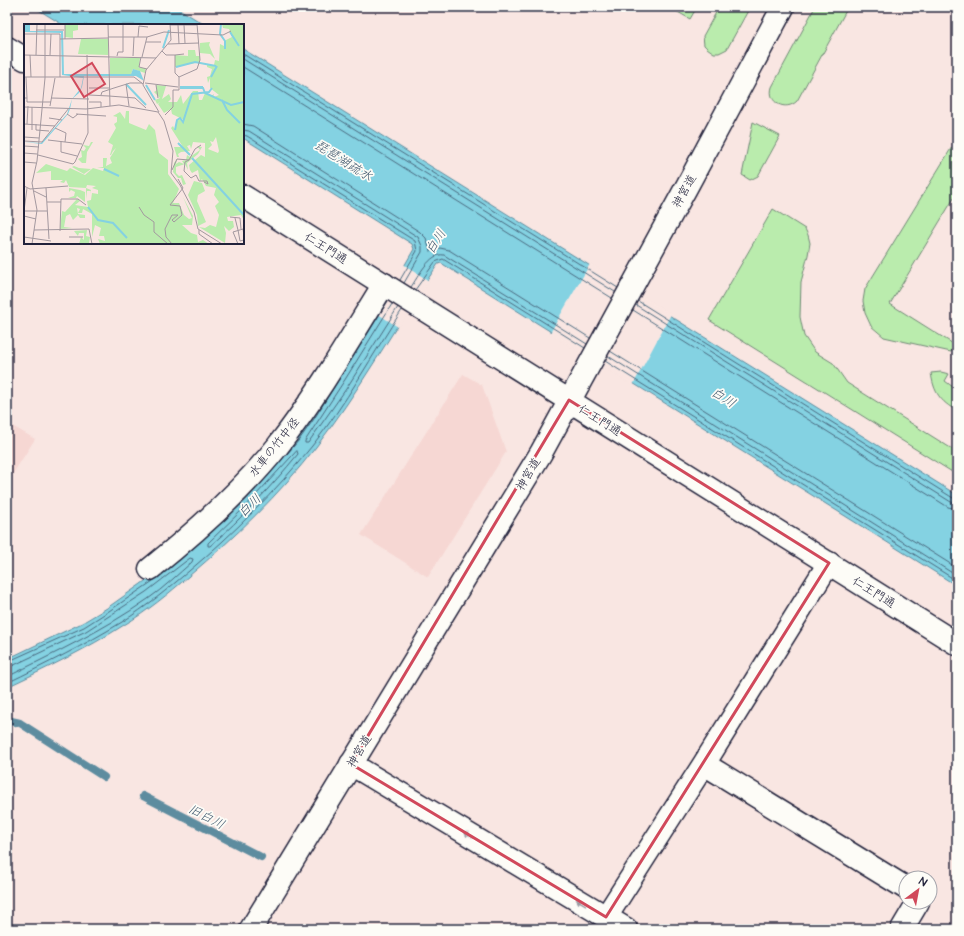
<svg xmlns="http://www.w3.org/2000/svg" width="964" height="936" viewBox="0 0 964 936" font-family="'Architects Daughter','Klee One',sans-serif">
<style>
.built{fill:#f6d7d3}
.green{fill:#baecad;stroke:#6e8774}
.water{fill:#84d2e2;stroke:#5d8c9f}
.pier{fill:#f9e6e2}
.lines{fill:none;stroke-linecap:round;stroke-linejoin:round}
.shore{stroke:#49687e;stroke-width:1}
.stream{stroke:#5d8c9f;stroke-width:8}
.street-casing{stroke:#22223b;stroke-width:25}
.secondary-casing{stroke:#22223b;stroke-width:25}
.street{stroke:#fdfcf7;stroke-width:22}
.secondary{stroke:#fdfcf7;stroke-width:22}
.oneway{fill:#9a9aa2}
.marked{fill:none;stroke:#d1495b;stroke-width:3;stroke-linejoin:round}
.labels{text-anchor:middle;stroke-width:3.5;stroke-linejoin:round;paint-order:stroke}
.street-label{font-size:12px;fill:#22223b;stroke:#fdfcf7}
.water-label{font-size:13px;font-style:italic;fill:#3f576d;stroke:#fdfcf7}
.inset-river{fill:none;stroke:#84d2e2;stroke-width:2}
.inset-road{fill:none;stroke:#a3989f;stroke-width:1}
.view{fill:#d1495b;fill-opacity:0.15;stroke:#d1495b;stroke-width:2}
.inset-edge{fill:none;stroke:#22223b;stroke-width:2}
</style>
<rect width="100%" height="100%" fill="#f9e6e2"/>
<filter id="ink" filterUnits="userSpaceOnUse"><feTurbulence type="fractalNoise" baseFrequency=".025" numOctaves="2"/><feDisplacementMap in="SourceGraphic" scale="8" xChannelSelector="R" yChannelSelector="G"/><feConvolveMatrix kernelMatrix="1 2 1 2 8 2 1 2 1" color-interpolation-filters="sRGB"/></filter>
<g filter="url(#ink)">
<path class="built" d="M463,374l19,11 24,67 -78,125 -67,-42z
M7,423l28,16 -28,44z"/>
<path class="green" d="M669,7h28l-7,12z
M719,7h31l-23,42 -8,4h-5l-7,-5 -3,-3 -1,-9z
M815,7h33l-51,94c-11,11 -30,2 -25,-14z
M753,122l27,14 -22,40 -8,4 -8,-5z
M952,147l5,3v43l-67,111 65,41 -4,7 -67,-15 -13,-11 -6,-13 -2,-12 2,-12z
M773,209l32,20 3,6 2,8 -2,12 -7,27 -1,35 4,19 11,16 18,11 14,20 110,69v23l-248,-155z
M941,372l8,2 -4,7 12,9v21c-17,-10 -23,-18 -26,-38z"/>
<path class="water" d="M34,7h142l29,18h-142z
M243,49l714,446v91l-516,-323 -3,1 -10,15c-38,56 -71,115 -112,168 -37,48 -81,90 -127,129 -21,18 -41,35 -65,49 -37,24 -77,43 -117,62v-28l75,-36 25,-15 34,-24 50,-38 181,-224 42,-73 -2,-5 -169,-106z"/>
<path class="pier" d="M403,264l26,17 -31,46 -23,-15z
M590,264l81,50 -38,71 -83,-52z"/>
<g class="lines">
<path class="shore" d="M243,54l375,234
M243,59l372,233
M243,67l369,231
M243,124l10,2 167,106 6,6 4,13 10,-3 9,2 141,88
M243,130l6,1 169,106 4,9v6l-18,31
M243,135l4,1 168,105 2,10 -17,29
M411,287c7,-10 19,-35 33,-32l143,89
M415,290l20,-28 8,-3 142,89
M638,301l315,197h4
M392,304l-46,74 -41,63v2h3l38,-54 52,-82
M636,305l315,197 6,1
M633,310l315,197 9,2
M610,351l347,217
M608,356l349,220
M605,361l352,220
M297,451l1,3c-27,33 -56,64 -88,92h-2v-3l35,-34z
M287,454l12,-14 15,-21 74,-118
M7,662l77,-35 25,-16 44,-30
M7,667l5,-1 74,-35 60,-39 44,-34 3,1 -1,3c-14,12 -28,26 -44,37 -44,31 -93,54 -141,78
M7,683c39,-19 78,-38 115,-61 24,-15 46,-33 67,-51 45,-38 86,-79 123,-125 34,-42 60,-91 90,-136"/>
<path class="stream" d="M7,720l13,3 84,54
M143,796l118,61"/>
<defs>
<path id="street" d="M150,569c46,-37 90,-76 127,-122 40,-51 73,-108 107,-163
M351,764l275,165
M704,764l202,124
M606,917l98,-153 125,-201
M902,929l16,-27"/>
<path id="secondary" d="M7,48l18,11
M243,196l714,448
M251,929l290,-476 146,-267 96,-179"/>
</defs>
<use href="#street" class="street-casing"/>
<use href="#secondary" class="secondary-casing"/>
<use href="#street" class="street"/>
<use href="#secondary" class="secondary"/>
</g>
<defs><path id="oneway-solid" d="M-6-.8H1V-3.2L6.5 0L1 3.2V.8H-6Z"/></defs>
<g class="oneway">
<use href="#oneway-solid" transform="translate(469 835) rotate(-149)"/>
<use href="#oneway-solid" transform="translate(581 902) rotate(-149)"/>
</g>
</g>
<path class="marked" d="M569,400l260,163 -223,354 -255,-153z"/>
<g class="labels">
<g class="street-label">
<text transform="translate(684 191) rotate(-61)" y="4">神宮道</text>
<text transform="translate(326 248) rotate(32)" y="4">仁王門通</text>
<text transform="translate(600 420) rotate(32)" y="4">仁王門通</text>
<text transform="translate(274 447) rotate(-51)" y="4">水車の竹中径</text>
<text transform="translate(528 474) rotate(-59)" y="4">神宮道</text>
<text transform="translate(874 592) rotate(32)" y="4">仁王門通</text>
<text transform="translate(359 751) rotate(-59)" y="4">神宮道</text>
</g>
<g class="water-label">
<text transform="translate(344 160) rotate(32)" y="5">琵琶湖疏水</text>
<text transform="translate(435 241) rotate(-58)" y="5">白川</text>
<text transform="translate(724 397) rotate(32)" y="5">白川</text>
<text transform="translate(249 505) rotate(-44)" y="5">白川</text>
<text transform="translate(207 816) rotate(27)" y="5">旧白川</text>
</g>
</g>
<g transform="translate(24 24)">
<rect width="220" height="220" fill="#f9e6e2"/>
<path d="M41,0h13v6l-5,1v7l-8,-1zM198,0h22v196l-3,-5 -14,2 1,4h5l1,6 -5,4 -5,-5 2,7 -1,10 -26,-16 6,1 5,-3 6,2 3,-12 -4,-9 4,-4 -5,-7 2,-7 -10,-2 -4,-7 -2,2 -2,-11 -6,3 -2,-3 -1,-5 12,-10 4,2v-14l-12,-1 -2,7 -1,-4 -3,1 3,5 -9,1 -3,2 1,3h-2l-3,-10h9l-12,-19 2,-2 2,4 2,-9 3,-2 3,4 1,-3 -12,-6 -1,-5 -7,4 -6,-9 2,-2 -3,2 -2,-4 5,-2 -6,-6 3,-2 -1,-5 10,1 -4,13 7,-5 2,5 -3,3h9l4,-7 2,9 10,-13h5l1,9h3l3,-7 6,3 3,-2 -1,3 5,2 -4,-2 5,-2 -9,-7v-10l-2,5 -1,-6 3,-1 2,-7 -5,-2v-2h7l1,-5 4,1 1,-17 4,2 2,-6 6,-3 -3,-8 -6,-1zM192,113l3,14 -1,2 -10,-4 4,-4 -2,-4 3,1zM57,15h27v16l-30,-1zM186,18l-1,3 6,14 -5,-5 -10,-1v-10zM164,26h7l1,6h4v6l-25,5v-12l13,1zM86,34h30l-1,10h7l-1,5 -12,-4 -2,5h-21zM102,87h3v12l17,7 3,-6 6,6 4,23 9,7v14l11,15 -6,14h6l5,12 5,4 3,-1 -9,-21 10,19 -1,9h-10l9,8 6,2 1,7 5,-2 6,4h-109l-2,-5 7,2 -1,-5h-5l2,-8 -6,-3 -3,12v-23l-9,-5 -1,4h-4l2,-4 -3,-1 1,6 7,1v3h-5l-2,-3 -5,5 -3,-6 -4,2 -2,11 8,1 -12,1 2,-18 3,1 12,-13 3,2 -5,4 13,2 -1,-6 4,-1 1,-7 6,1v-4l-6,-2 4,-2 -9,-1 -1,3 5,2 -1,4 1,-3h-4l-1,8v-11l-17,-1 -3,-7 -2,3 -4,-1 3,-2h-12v-9l-15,2 10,-9 21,7 3,-3 15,7 8,-7 10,3 1,-3h-7l6,-1v-9h4l-1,8 6,-3 -2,-5 6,-10 -3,3 -2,4h-1l3,-10 -5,-3 8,-14 -2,-4 3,-2v-5l-4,-1 7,-4 5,7zM67,118h2l-6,10 -1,11h-4l-4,-4 4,-2 -1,-7 3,1 2,-3 -3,-3 6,1zM173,122l5,1 -4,7 -11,9 1,7 -3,-6 -9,3v6l3,3 3,-1 4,9 -3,1 -2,-7h-3l-5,-6 1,-9 3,-4 -1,5 3,-2 5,2 -2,-3 4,-1 1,-5 3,2 10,-7zM50,142l5,2 12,1 -7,5 -12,-7zM170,157l8,2 3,8 -7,4 -1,6 9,21 -8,4 -1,-11 -9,-20zM45,164l11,2 -2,7 2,-7 5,2v10l-8,-6 -1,2h-8l6,-2 1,-4 -4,-2 -2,2zM63,206l-1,6 4,1 -1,6 3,1h-13l2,-7 3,3v-7h-5l-1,3 -4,-5z" fill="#baecad" fill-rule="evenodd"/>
<path d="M0,0h6v7h33l1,43h67l2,-5 7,2 4,10 -8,-5h-52l-2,11 -3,6 -7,6 -2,10 -2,5 -26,30 -18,-2 17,1 26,-29 5,-15 9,-11 2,-10 -21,-3 -1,-42 -37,-1z" fill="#84d2e2"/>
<path class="inset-river" d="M197,0l-1,10 5,7v8M206,8l9,14M139,24l6,-18M152,43l19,-5 21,4M187,53l6,-11M102,60l20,21M122,61l9,15M156,63h23M156,64h23l2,5 26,12 13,-3M198,76l5,10 13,13M151,106l2,-10 3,-2 3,4 9,-28 17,-2 3,-4M154,119l12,12M168,134l52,57M80,145l15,7M64,183l10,13 15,3 14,15"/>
<path class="inset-road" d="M41,0v15M84,0l2,82M146,1h27M154,1l1,19M160,1l1,18M12,6h28M0,10h36v43M84,13h39l17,-5 59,3 8,-4M114,13l1,-11 9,1M36,15l48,-1M122,18h15M144,20l31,-1M138,27l4,4h9M0,31l132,3M6,31l1,22M12,31l1,-31M26,31l1,-21M93,32l1,-4h5v-28M109,32l1,-19M117,33l-2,10 8,2M118,33l5,-20M173,45l3,-9 -3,-36M0,53h110l9,7M2,53l1,21M155,53l-4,-4v-18l9,-1M121,59l33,4M102,60l3,22M132,61l2,13M65,64h20M90,64l16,-5h12M65,71l20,1M77,71l1,-3 12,-4M85,72l26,2 11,10M0,74h3v4h24M27,74l38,1M65,78h12v5M26,82l5,-28M0,83l62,2 33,-4 39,7 6,9 9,30 -2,22 9,12 14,27 4,17 24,15M135,88l-16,-27 3,-15 25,-30 -1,-16M43,90l6,4 5,-4M52,90l30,2M141,91l8,-8v-17h6v-13l18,-8M25,94l13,2M0,100l31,2M3,100l1,-18M12,100v6l13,1M31,104l11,5 -1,9M8,106v-23M0,113l15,1M24,116l34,4M0,117l18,1 27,-34M37,117v11l16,4M0,122l15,1M0,129l13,1M14,131l35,9 2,-2 13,-29 -1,-78M165,136l-4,2 -1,9 7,7 5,-3 3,6h8l1,3 -4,-2M0,138l12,1M148,146l5,-11 12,1 6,-11 6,-4M0,162l6,3 38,-3M22,164l3,51M10,167l12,6M23,178h14M115,183l5,8 10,7v10l14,12M0,187l3,-23M0,187h23M0,192l12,3M206,193l10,1 1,11M211,194l3,12M10,206l55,-1 3,15M175,206v4l14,10M214,206l2,11 4,-1M36,207l1,-32h17l8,6M0,213l27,4M45,213h14M8,220l5,-34 -5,-27 5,-22 8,-83v-54M148,220l-6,-7 -1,-8 7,-14h6l-6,5 2,2 8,-7 -2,-9 -10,-1 13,-17 -5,-9M214,220l-5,-12 10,-3 1,6"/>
<path class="view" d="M68,39l13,21 -21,13 -13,-21z"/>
<rect width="220" height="220" class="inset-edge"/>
</g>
<rect width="964" height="936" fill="none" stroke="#fdfcf7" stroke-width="24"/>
<rect x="12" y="12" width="940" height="912" fill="none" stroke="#22223b" stroke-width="1.5" filter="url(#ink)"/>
<g transform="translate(918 890) rotate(32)"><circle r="19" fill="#fdfcf7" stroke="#a5a5ac"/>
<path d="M0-3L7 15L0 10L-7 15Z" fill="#d1495b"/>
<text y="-6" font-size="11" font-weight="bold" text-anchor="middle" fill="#22223b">N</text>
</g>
</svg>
